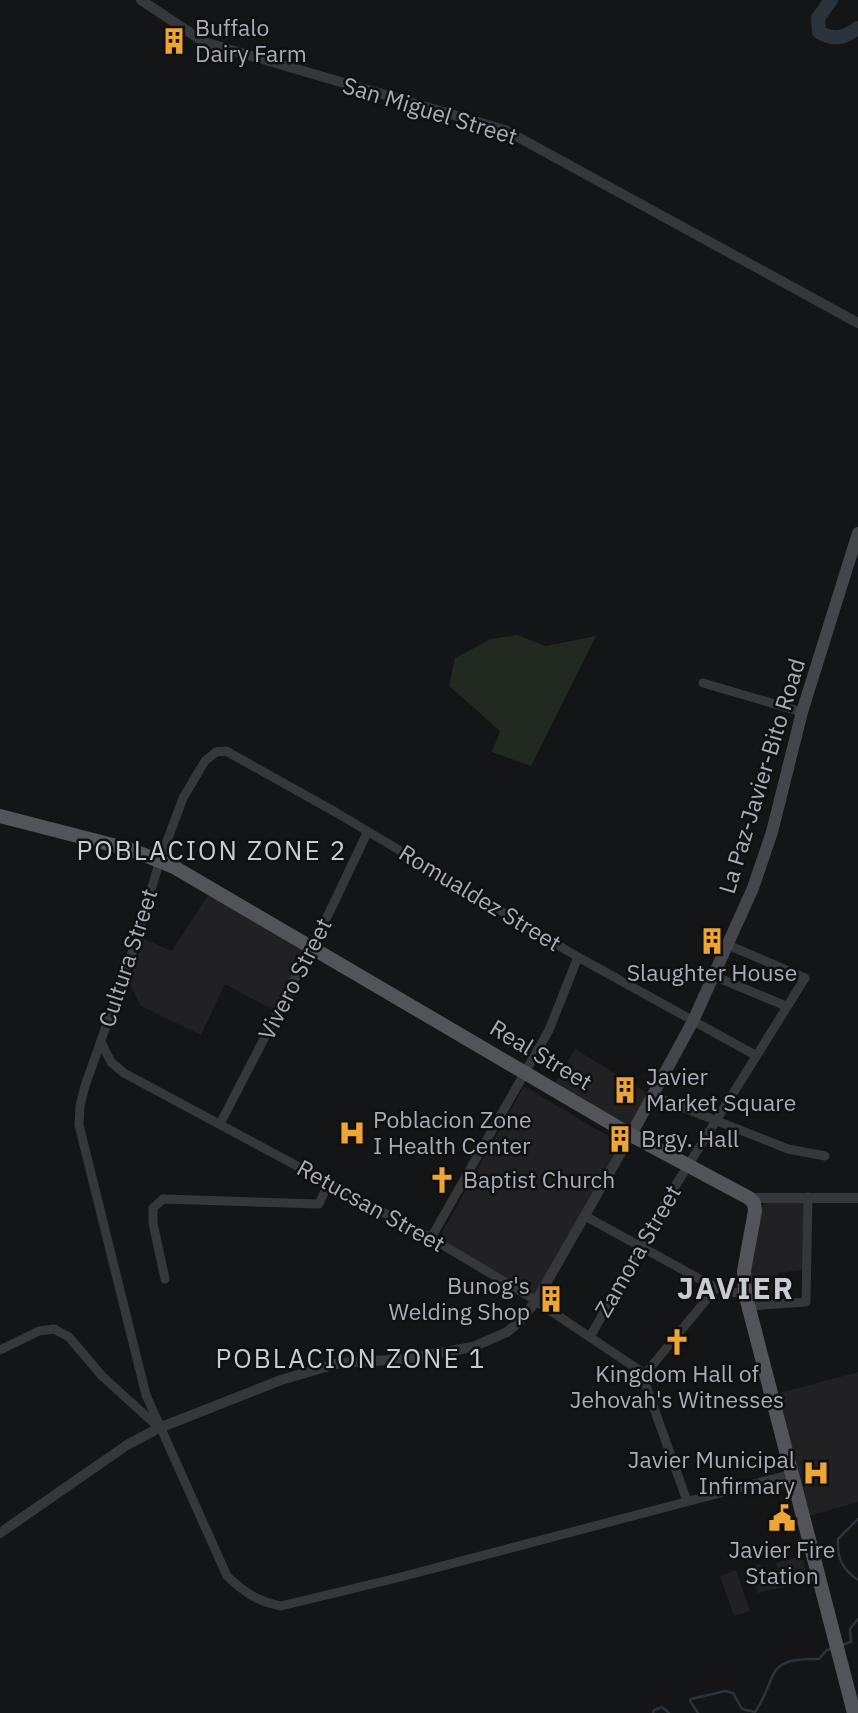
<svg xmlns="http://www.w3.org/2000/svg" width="858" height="1713" viewBox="0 0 858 1713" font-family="'IBM Plex Sans',sans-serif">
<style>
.built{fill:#212123}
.green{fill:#212921}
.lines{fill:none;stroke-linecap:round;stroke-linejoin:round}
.stream{stroke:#2b343a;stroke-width:2.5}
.river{stroke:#2b343a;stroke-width:14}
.minor{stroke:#36373b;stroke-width:9}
.tertiary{stroke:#36373b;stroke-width:10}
.secondary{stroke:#44464b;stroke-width:12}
.primary{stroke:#52545a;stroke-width:14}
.labels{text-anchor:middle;stroke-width:5;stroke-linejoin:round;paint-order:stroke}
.poi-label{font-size:23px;fill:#a7acb6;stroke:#101011;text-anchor:start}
.street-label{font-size:23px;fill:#a7acb6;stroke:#101011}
.quarter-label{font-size:26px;letter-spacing:2px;fill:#c7cbd2;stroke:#101011}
.district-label{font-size:30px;font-weight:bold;letter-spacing:2px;fill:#c7cbd2;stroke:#101011}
</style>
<rect width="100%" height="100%" fill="#141516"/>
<path class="built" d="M208,895l99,58 -32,58 -50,-27 -24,51 -60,-29 -12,-24 15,-43 28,12z
M575,1049l77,47 -22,35 -76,-46z
M524,1086l97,58 -86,151 -96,-57z
M806,1200l-3,70 -25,3 -5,26 -22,1 -3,-40 12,-50 4,-7z
M858,1372v130l-49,14 -33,-122z
M802,1556l7,26 -52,11 -6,-26 11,-3 3,11 13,-3 -2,-9z
M736,1570l14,41 -16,5 -14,-40z"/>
<path class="green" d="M517,635l29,11 50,-10 -65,130 -39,-14 8,-21 -51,-45 6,-28 36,-19z"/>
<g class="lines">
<path class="stream" d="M858,1519l-20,20c-1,19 4,30 20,41
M842,1645l9,-3 -1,-13 8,-10
M653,1713l1,-3 8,-3 7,6
M698,1713l-8,-12 1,-2 34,-8 8,2 9,16 13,3c24,-35 8,-55 64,-53l8,-9 5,-2"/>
<path class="river" d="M831,0l-13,18 1,14c15,9 25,6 39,-4"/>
<path class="minor" d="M703,683l99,29
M714,976l72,30
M101,1042l10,20 13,11 307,165 99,59 115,77
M755,1055l-177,-98 -241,-144 -111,-62 -10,1 -11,9 -22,37 -23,62 -26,87 -49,139 -5,20 -1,19 67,270 81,181c17,16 31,26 54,30l116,-28 395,-104
M654,1096l134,53 37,7
M220,1124l110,-213 37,-78
M585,1216l131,72 21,5h8
M431,1238l118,-208 29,-73
M165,1279l-12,-56v-15l10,-9 156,5 10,-22
M748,1306l58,-4 2,-105
M590,1337l79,-141 136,-218 -77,-33
M0,1350l39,-19 15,-2 15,8 33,39 54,49
M687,1501l-43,-121 1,-6 71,-86"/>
<path class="tertiary" d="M141,0l63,42 301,88 353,193
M749,1198h109
M0,1533l127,-88 32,-17 122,-48 58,-17 67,-4 67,-12 34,-15 12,-10 17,-21 95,-166"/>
<path class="secondary" d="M631,1135l62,-114 60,-133 19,-56 30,-120 56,-179"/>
<path class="primary" d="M0,816l132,34 42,17 457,268 118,63 5,5 1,8 -11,60 1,22 109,420"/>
</g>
<defs>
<symbol id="building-bare" viewBox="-9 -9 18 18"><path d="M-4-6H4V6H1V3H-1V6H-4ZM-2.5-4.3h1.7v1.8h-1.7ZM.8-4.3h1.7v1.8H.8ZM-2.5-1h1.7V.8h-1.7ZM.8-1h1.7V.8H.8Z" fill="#efa534" stroke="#101011" stroke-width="2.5" paint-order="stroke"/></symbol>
<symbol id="hospital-bare" viewBox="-9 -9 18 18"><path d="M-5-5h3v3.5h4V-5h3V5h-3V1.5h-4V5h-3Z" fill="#efa534" stroke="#101011" stroke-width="2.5" paint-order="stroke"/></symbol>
<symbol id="church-bare" viewBox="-9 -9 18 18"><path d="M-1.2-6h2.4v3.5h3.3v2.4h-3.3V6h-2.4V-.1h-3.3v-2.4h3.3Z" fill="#efa534" stroke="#101011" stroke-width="2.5" paint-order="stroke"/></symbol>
<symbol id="civic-bare" viewBox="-9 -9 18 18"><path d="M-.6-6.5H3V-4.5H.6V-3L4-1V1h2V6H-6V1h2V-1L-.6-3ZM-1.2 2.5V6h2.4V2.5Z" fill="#efa534" stroke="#101011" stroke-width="2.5" paint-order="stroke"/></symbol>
</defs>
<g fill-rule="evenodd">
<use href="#building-bare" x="155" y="22" width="38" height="38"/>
<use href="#building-bare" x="693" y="922" width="38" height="38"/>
<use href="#building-bare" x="606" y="1071" width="38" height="38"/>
<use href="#hospital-bare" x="333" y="1114" width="38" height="38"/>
<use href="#building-bare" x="601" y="1120" width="38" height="38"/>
<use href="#church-bare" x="423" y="1161" width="38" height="38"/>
<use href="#building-bare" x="532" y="1280" width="38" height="38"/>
<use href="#church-bare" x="658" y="1323" width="38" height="38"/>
<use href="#hospital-bare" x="797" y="1454" width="38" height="38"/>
<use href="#civic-bare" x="763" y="1499" width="38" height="38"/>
</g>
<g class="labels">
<g class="poi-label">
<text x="195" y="36">Buffalo<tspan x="195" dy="26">Dairy Farm</tspan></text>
<text x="712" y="981" text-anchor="middle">Slaughter House</text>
<text x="646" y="1085">Javier<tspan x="646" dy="26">Market Square</tspan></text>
<text x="373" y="1128">Poblacion Zone<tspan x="373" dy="26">I Health Center</tspan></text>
<text x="641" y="1147">Brgy. Hall</text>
<text x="463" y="1188">Baptist Church</text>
<text x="530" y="1294" text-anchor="end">Bunog's<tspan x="530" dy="26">Welding Shop</tspan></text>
<text x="677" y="1382" text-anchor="middle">Kingdom Hall of<tspan x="677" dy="26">Jehovah's Witnesses</tspan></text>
<text x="795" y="1468" text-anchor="end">Javier Municipal<tspan x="795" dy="26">Infirmary</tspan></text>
<text x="782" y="1558" text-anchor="middle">Javier Fire<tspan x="782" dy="26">Station</tspan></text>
</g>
<g class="street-label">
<text transform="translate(430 111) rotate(17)" y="8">San Miguel Street</text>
<text transform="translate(762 776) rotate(-73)" y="8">La Paz-Javier-Bito Road</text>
<text transform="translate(480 898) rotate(31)" y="8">Romualdez Street</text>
<text transform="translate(128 958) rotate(-72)" y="8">Cultura Street</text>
<text transform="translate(295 979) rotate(-63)" y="8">Vivero Street</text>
<text transform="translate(541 1055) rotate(31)" y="8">Real Street</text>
<text transform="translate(371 1206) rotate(29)" y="8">Retucsan Street</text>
<text transform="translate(638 1251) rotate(-60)" y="8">Zamora Street</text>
</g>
<g class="quarter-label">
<text x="212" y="860">POBLACION ZONE 2</text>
<text x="351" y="1368">POBLACION ZONE 1</text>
</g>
<g class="district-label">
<text x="736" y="1299">JAVIER</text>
</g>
</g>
</svg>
